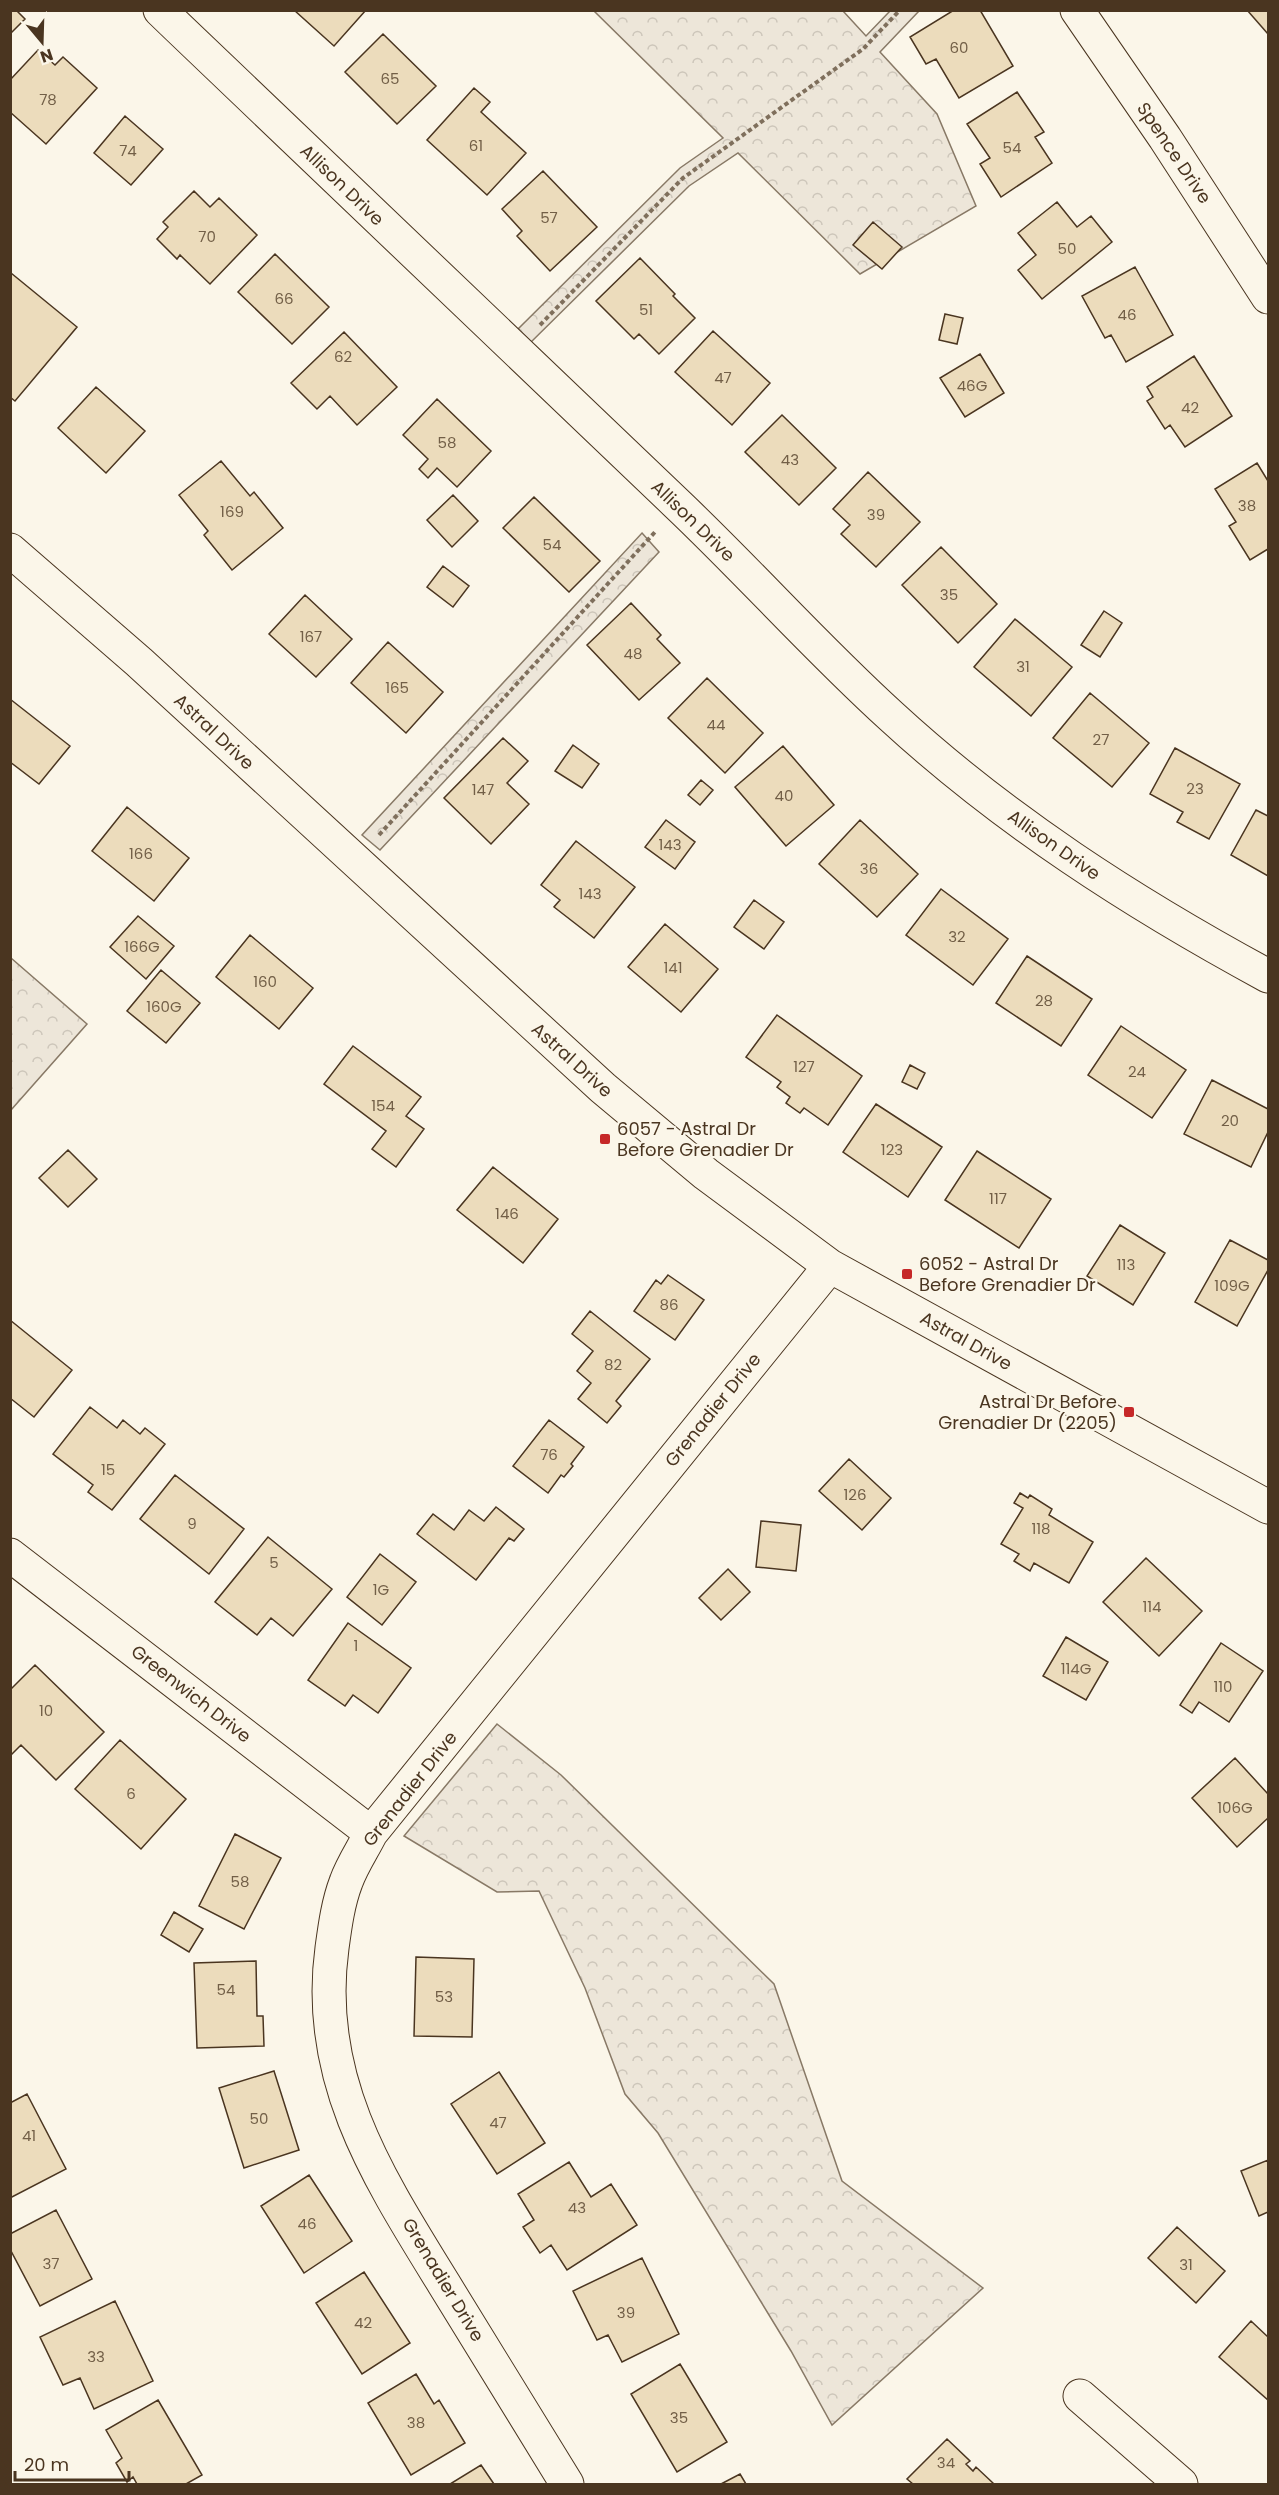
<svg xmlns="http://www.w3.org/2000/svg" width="1279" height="2495" viewBox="0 0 1279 2495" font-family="Poppins,sans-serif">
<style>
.forest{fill:url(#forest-crowns);stroke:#887966;stroke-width:1.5}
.building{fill:#ecdcbc;stroke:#4a3520;stroke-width:1.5}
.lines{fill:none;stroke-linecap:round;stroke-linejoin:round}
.minor-casing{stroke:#4a3520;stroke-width:35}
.path{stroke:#7f6f5c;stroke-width:4;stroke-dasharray:4.5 3;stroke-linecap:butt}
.minor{stroke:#fbf6e9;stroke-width:33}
.poi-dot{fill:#c62828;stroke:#fbf6e9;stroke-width:2}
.labels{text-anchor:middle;stroke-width:4.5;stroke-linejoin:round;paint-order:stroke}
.number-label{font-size:15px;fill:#725f47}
.street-label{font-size:18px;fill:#4a3520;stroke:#fbf6e9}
.poi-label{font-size:18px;fill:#4a3520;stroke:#fbf6e9;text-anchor:start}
</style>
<defs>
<pattern id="forest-crowns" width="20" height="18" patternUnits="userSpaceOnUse" patternTransform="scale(1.5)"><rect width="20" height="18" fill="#ede6d9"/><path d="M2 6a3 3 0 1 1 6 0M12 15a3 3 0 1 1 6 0" fill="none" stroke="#cdc6ba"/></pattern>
</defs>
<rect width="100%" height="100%" fill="#fbf6e9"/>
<path class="forest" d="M594,11h249l23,25 24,-25h29l-39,41 57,62 39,92 -116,68 -122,-121 -49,33 -162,160 -13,-13 166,-165 43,-30z
M642,533l17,19 -279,298 -18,-15z
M11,958l76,66 -76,86z
M497,1724l64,51 213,209 68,197 141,107 -151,137 -41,-74 -133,-218 -33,-39 -40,-106 -46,-97 -42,1 -93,-56z"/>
<path class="building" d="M10,10h6l9,9 -15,15z
M294,10h72l-32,36z
M954,10h26l33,56 -54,32 -23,-39 -10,5 -16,-27z
M1247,10h21v24z
M383,34l53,52 -39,38 -52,-52z
M38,50l17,15 8,-8 34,31 -51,56 -36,-32v-32z
M474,88l16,14 -9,10 45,41 -39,42 -60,-55z
M1017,92l27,40 -9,5 17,26 -51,34 -21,-33 10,-6 -23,-34z
M125,116l38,33 -32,36 -37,-32z
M543,171l54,56 -47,44 -33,-35 5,-5 -20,-22z
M194,191l16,16 9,-9 38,37 -47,49 -30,-29 -3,4 -20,-20 11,-12 -5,-5z
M1057,202l20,25 14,-11 21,26 -70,57 -24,-29 18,-15 -18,-22z
M873,222l29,25 -20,22 -29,-24z
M275,254l54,53 -37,37 -54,-52z
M640,258l35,36 -2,2 22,22 -36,36 -20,-20 -5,5 -38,-38z
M1135,267l38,68 -47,27 -15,-27 -6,3 -23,-42z
M11,273l66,54 -62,74 -5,-4z
M945,314l18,4 -6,26 -18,-4z
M713,331l57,52 -38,42 -57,-53z
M344,332l53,55 -40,38 -27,-29 -13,13 -26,-26z
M980,354l24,39 -39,24 -25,-39z
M1194,356l38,60 -47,31 -15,-22 -5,4 -18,-28 6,-4 -6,-10z
M96,387l49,44 -39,42 -48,-45z
M437,399l54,52 -34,36 -20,-19 -9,10 -9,-9 9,-10 -25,-24z
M782,415l54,53 -37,37 -54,-53z
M221,461l29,35 4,-4 29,36 -51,42 -28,-35 4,-4 -29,-36z
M1257,463l11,18v68l-18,11 -21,-34 7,-4 -21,-33z
M868,472l52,50 -44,45 -35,-33 9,-9 -17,-16z
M453,495l25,26 -26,26 -25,-27z
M534,497l66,64 -31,31 -66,-64z
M941,547l56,57 -39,39 -56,-58z
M443,566l26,20 -16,21 -26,-20z
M305,595l47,44 -36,38 -47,-43z
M631,603l30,32 -4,4 23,24 -41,37 -52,-55z
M1104,611l18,12 -22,34 -19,-12z
M1015,619l57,48 -41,49 -57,-49z
M388,642l55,50 -37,41 -55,-50z
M707,678l56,55 -38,40 -57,-55z
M1090,693l59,50 -37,44 -59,-49z
M10,699l60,47 -31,38 -29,-22z
M503,738l25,23 -21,22 22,21 -38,40 -47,-46z
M573,745l26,19 -17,24 -27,-17z
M783,746l51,59 -48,41 -51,-59z
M1175,748l65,36 -31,55 -32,-17 6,-10 -33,-18z
M701,780l12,10 -13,15 -12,-10z
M127,807l62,51 -35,43 -62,-50z
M1256,810l12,6v60l-37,-21z
M666,820l29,22 -20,27 -30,-22z
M860,820l58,54 -41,43 -58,-53z
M576,841l59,46 -41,51 -40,-31 6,-7 -19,-15z
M941,889l67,50 -35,46 -67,-50z
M754,900l30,22 -20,27 -30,-22z
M138,916l36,30 -28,33 -36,-32z
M665,924l53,45 -37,43 -53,-45z
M250,935l63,53 -34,41 -63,-52z
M1027,956l65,43 -31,47 -65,-43z
M161,970l39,33 -34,40 -39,-32z
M777,1015l85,61 -34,49 -24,-17 -4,5 -14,-10 4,-6 -13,-10 4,-5 -35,-25z
M1121,1026l65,44 -34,48 -64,-43z
M353,1046l68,51 -15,19 18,13 -28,38 -24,-18 14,-18 -62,-47z
M910,1065l15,8 -8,16 -15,-7z
M1212,1080l56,29v23l-17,35 -67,-33z
M876,1104l66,43 -34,50 -65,-45z
M68,1150l29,29 -29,28 -29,-29z
M977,1151l74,48 -32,49 -74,-48z
M493,1167l65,52 -35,44 -66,-53z
M1120,1225l45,28 -32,52 -46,-29z
M1230,1240l38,20v10l-31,56 -42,-24z
M668,1275l36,25 -29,40 -41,-29 22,-31 5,4z
M590,1311l60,48 -34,42 5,5 -14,17 -29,-24 13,-16 -14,-12 16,-20 -21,-17z
M10,1320l62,50 -38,47 -24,-19z
M90,1407l27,21 6,-8 17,14 5,-6 20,16 -53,66 -24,-18 5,-7 -40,-31z
M549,1420l35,27 -13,17 2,2 -9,11 -3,-2 -13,18 -35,-27z
M849,1459l42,39 -29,32 -43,-39z
M175,1475l69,54 -35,45 -69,-55z
M1020,1493l8,5 2,-3 22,14 -3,6 44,27 -24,41 -35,-20 -4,8 -16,-10 5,-7 -18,-10 22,-36 -9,-5z
M496,1507l28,22 -10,12 -5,-3 -33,42 -59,-46 16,-20 21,16 15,-20 15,11z
M761,1521l40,4 -5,46 -40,-4z
M268,1537l64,52 -39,47 -22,-18 -14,17 -42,-33z
M380,1554l36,28 -34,43 -35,-28z
M1146,1558l56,53 -43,45 -56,-54z
M728,1569l22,23 -29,28 -22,-22z
M348,1623l63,45 -33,45 -25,-18 -8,11 -37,-26z
M1066,1637l42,25 -22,38 -43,-24z
M1221,1643l42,28 -34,51 -30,-20 -7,11 -12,-8z
M35,1665l69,67 -48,48 -35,-35 -11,11v-66z
M120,1740l66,59 -45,50 -66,-60z
M1235,1758l33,36v24l-31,29 -45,-49z
M235,1834l46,24 -37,71 -45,-23z
M174,1912l29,17 -14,23 -28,-17z
M416,1957l58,2 -2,78 -58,-1z
M256,1961l1,55h6l1,30 -67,2 -3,-85z
M274,2071l25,79 -55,18 -25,-80z
M499,2072l46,71 -48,31 -46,-70z
M27,2094l39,75 -56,29v-95z
M1268,2160v52l-9,4 -18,-45z
M569,2162l22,35 20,-13 26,41 -70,45 -16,-25 -11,8 -17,-26 11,-7 -16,-26z
M309,2175l43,66 -48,32 -43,-67z
M56,2210l36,69 -52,27 -30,-57v-15z
M1177,2227l48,44 -29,32 -48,-45z
M642,2258l37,76 -57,28 -14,-27 -11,5 -24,-49z
M364,2272l46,71 -48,31 -46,-71z
M115,2301l38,80 -59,28 -14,-31 -17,7 -23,-48z
M1251,2321l17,16v63l-49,-43z
M680,2364l47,78 -50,30 -46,-78z
M416,2374l18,30 5,-4 26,43 -54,32 -43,-72z
M158,2400l44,75 -16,9h-49l-4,-7 -6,5 -11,-19 6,-5 -16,-28z
M947,2439l23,22 -4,3 7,7 3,-4 18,17h-81l-6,-5z
M481,2465l13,19h-44z
M740,2474l6,10h-25z"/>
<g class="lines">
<defs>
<path id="minor" d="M160,10c171,165 343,329 515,492 74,70 141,146 216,214 113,104 242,187 377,260
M1077,10l88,128 103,159
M10,550l129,112 464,426 103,86 124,92 438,241
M10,1555l361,278
M1080,2396l101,88
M567,2484c-41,-66 -82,-133 -123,-200 -66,-107 -130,-205 -112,-336 3,-22 6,-45 14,-66 6,-17 17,-33 25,-49l459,-567"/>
</defs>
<use href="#minor" class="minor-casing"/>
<path class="path" d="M540,325l143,-147 180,-129 37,-39
M379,835l276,-303"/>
<use href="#minor" class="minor"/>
</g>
<g class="poi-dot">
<rect x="599" y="1133" width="12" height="12" rx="3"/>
<rect x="901" y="1268" width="12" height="12" rx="3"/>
<rect x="1123" y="1406" width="12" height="12" rx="3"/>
</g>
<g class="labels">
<g class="number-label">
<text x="959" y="53">60</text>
<text x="390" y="84">65</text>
<text x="48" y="105">78</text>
<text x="476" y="151">61</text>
<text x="1012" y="153">54</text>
<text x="128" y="156">74</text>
<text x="549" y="223">57</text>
<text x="207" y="242">70</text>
<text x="1067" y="254">50</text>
<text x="284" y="304">66</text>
<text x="646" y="315">51</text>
<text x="1127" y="320">46</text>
<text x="343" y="362">62</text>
<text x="723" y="383">47</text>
<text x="972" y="391">46G</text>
<text x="1190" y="413">42</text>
<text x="447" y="448">58</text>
<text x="790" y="465">43</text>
<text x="1247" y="511">38</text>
<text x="232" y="517">169</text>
<text x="876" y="520">39</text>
<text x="552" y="550">54</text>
<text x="949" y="600">35</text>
<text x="311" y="642">167</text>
<text x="633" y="659">48</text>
<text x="1023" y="672">31</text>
<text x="397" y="693">165</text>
<text x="716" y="730">44</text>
<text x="1101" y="745">27</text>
<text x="1195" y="794">23</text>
<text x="483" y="795">147</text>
<text x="784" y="801">40</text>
<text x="670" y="850">143</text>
<text x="141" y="859">166</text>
<text x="869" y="874">36</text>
<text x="590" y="899">143</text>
<text x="957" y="942">32</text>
<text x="142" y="952">166G</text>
<text x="673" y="973">141</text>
<text x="265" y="987">160</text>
<text x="1044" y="1006">28</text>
<text x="164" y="1012">160G</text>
<text x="804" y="1072">127</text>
<text x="1137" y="1077">24</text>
<text x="383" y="1111">154</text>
<text x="1230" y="1126">20</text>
<text x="892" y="1155">123</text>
<text x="998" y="1204">117</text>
<text x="507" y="1219">146</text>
<text x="1126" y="1270">113</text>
<text x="1232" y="1291">109G</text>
<text x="669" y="1310">86</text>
<text x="613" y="1370">82</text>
<text x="549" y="1460">76</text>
<text x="108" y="1475">15</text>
<text x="855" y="1500">126</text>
<text x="192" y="1529">9</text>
<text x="1041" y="1534">118</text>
<text x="274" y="1568">5</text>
<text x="381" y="1595">1G</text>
<text x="1152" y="1612">114</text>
<text x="356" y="1651">1</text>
<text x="1076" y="1674">114G</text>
<text x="1223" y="1692">110</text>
<text x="46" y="1716">10</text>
<text x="131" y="1799">6</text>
<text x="1235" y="1813">106G</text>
<text x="240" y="1887">58</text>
<text x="226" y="1995">54</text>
<text x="444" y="2002">53</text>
<text x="259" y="2124">50</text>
<text x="498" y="2128">47</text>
<text x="29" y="2141">41</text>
<text x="577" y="2213">43</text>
<text x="307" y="2229">46</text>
<text x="51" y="2269">37</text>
<text x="1186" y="2270">31</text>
<text x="626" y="2318">39</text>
<text x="363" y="2328">42</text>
<text x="96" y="2362">33</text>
<text x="679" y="2423">35</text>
<text x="416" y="2428">38</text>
<text x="946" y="2468">34</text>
</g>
<g class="street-label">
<text transform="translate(1174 153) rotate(56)" y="6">Spence Drive</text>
<text transform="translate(342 185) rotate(44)" y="6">Allison Drive</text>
<text transform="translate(693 521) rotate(44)" y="6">Allison Drive</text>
<text transform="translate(214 732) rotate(43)" y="6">Astral Drive</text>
<text transform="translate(1054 845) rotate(35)" y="6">Allison Drive</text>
<text transform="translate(572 1060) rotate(42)" y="6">Astral Drive</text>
<text transform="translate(966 1341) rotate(29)" y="6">Astral Drive</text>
<text transform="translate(713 1410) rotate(-51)" y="6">Grenadier Drive</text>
<text transform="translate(191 1694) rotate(38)" y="6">Greenwich Drive</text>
<text transform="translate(410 1789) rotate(-52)" y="6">Grenadier Drive</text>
<text transform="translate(443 2280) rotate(59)" y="6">Grenadier Drive</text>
</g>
<g class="poi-label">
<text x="617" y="1135">6057 - Astral Dr<tspan x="617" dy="21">Before Grenadier Dr</tspan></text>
<text x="919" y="1270">6052 - Astral Dr<tspan x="919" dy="21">Before Grenadier Dr</tspan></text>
<text x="1117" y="1408" text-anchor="end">Astral Dr Before<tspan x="1117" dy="21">Grenadier Dr (2205)</tspan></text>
</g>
</g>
<rect width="1279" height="2495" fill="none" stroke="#4a3520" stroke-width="24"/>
<g transform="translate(42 42) rotate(161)" stroke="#fbf6e9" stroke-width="4.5" paint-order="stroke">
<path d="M0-4.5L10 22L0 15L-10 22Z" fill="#4a3520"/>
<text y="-9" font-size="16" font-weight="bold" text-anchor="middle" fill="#4a3520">N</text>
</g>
<path d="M15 2471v9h114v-9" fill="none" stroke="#4a3520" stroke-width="3"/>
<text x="24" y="2471" font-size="18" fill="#4a3520" stroke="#fbf6e9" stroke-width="4.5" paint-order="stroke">20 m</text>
</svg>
